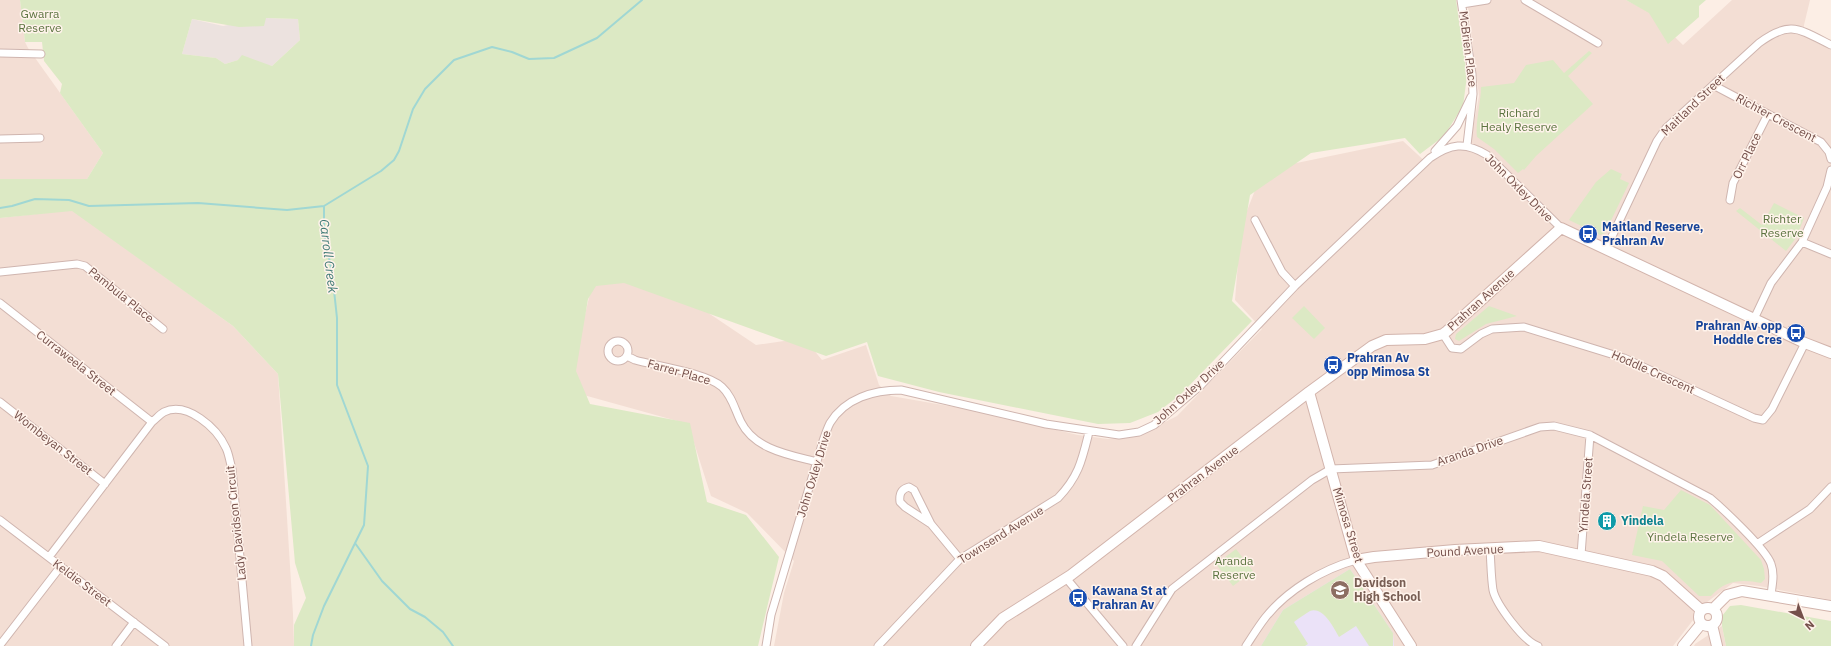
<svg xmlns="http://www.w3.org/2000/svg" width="1831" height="646" viewBox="0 0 1831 646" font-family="'IBM Plex Sans',sans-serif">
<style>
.residential{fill:#f3ded4}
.industrial{fill:#ece2df}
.education{fill:#ebe2f8}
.green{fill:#dce9c4;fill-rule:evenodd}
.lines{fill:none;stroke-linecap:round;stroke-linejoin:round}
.stream{stroke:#a0d7d3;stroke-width:2}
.street-casing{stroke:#cfb5af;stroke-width:9}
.secondary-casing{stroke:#d2b4ac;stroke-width:12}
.street{stroke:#fff;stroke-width:7}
.secondary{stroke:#fff;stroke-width:10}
.labels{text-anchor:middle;stroke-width:3;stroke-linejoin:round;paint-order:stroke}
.park-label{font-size:12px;fill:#5c7440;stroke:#fff3eb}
.street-label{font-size:12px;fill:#75504b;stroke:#fff3eb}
.transit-label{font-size:12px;font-weight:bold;fill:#164399;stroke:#fff3eb;text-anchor:start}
.culture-label{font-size:12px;font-weight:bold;fill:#0d838f;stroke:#fff3eb;text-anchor:start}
.education-label{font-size:12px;font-weight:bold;fill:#785e54;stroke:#fff3eb;text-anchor:start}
.water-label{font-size:13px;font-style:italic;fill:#3f7a76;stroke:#fff3eb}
</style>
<rect width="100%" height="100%" fill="#fceee5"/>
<path class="residential" d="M0,0h20l5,42 3,6 75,105 -16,26h-87z
M1467,0h159l23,12 34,33 49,-45h78l-6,25v11l27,14v550l-72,-14 -26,-3 -26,19 -34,44h-899l10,-53 10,-32 -47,-48 -36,-17 -23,-72 -108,-30 -10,-16 26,-110 38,-5 122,82 48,-7 18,22 44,-15 13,40 12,11 75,13 112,26 30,4 32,-4 37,-19 85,-87 -27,-29 6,-74 22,-56 140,-29 26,24 11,-10 21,-6h8l10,-53z
M72,210l161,116 45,48 15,240 1,32h-294v-428z
M1722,626l4,20h-32l1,-2z"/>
<path class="industrial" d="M265,18l33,1 2,21 -28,26 -34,-6 -13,4 -9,-6 -34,-4 10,-35 31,7z"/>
<path class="education" d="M1350,569l43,64 1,13h-133l22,-36z"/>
<path class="green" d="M20,0h1436l11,76 -4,30 -19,30 -24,18 -15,-16 -94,15 -61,42 -18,106 20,20 -71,73 -23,18 -28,11 -32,1 -159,-32 -61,-16 -11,-34 -41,14 -202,-73 -28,3 -8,13 -12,72 14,33 100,19 17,79 39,13 33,42 -21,89h-464v-21l12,-27 -11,-35 -17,-189 -45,-48 -161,-115 -72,7v-39h87l16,-26 -43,-60 2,-9 -18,-23 -2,-19h-17zM266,18l32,1 2,21 -28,26 -30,-11 -4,5 -13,4 -9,-6 -34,-4 10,-35 47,8 25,-1z
M1626,0h80l-7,6v11l-31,27 -19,-31z
M1589,51l3,2 -24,23 25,28 -57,52 -12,14 -1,-1 -5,4 -24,-24 -17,-12c-2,-13 4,-35 4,-50l33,-4 12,-18 27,-5 11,13z
M1611,169l11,5 -2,5 9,4 -24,50 -5,2 -31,-15 27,-38z
M1774,203l30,15 -8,20 -10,13 -50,-40 4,-3 22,17z
M1304,306l21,22 -11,11 -22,-21z
M1489,306l28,10 -31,8 -27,17 -4,-2 1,-5z
M1681,490l29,15 51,55 3,9 1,10 -4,4c-19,-4 -36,-3 -50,13h-12l-37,-35 -30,-6 11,-49 21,4z
M1236,549l17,22 -20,15 -17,-22z
M1350,569l43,64v13h-24l-13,-20 -17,11c-5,-9 -16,-31 -29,-26 -5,3 -11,7 -16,11l14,22 -3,2h-44l22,-36z
M1741,605l90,16v25h-105l-4,-20v-10l8,-10z"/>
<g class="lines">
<path class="stream" d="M0,208l12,-2 23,-7 34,1 20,6 109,-3 89,7 37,-4
M355,543l27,38 28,28 15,8 18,15 10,14
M311,646l2,-11 11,-29 40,-81 4,-59 -31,-81v-67l-5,-46 -8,-38v-28l57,-35 13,-11 5,-9 14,-42 12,-20 29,-29 38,-13 20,5 17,7 25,-1 43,-20 45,-38"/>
<defs>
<path id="street" d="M1461,0l11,74 1,20 -6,51
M1525,0l73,43
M1462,4l25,-4
M0,53l41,1
M1713,85l108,57 8,10 2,7
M0,139l40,-1
M1435,151l22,-25 14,-29
M1730,200l3,-17 35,-69
M1255,220l27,52 13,14
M1802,242l29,12
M1606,249l51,-108 9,-13 93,-85c31,-23 40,-14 72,2
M0,272l77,-8 8,2 78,63
M0,303l152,119
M1754,319l17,-36 31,-41 25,-55 4,-17
M1443,334l9,14 9,1 20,-15 11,-5 32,-2 100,31 130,60 9,2 9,-11 33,-66
M608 351a10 10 0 1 1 20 0a10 10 0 1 1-20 0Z
M627,356l8,4c21,6 72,13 87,27 10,9 13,23 19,35 14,28 49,33 76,40
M0,402l105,82
M0,520l165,126
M931,524l-26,-17 -5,-5c-1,-8 1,-13 9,-15l5,3 17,34 29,35
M1757,544l53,-35 21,-22
M1490,550c1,13 1,27 3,40 3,14 31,52 45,56
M1581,555l9,-120
M49,557l103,-135c4,-3 8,-8 12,-10 23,-11 53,16 62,36 3,6 4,15 6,21l16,177
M1066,578l57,68
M0,645l61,-79
M116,646l18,-24
M766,646l5,-31 52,-174c2,-6 4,-12 7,-18 15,-25 44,-33 71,-33l145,34 73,11 20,-3 15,-7 47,-40 94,-99 135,-128c20,-14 35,-17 57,-3l74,73
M878,646l82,-87 98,-61c21,-22 24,-38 31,-66
M1136,646l36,-57 140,-109 19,-11 101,-4 108,-38 14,-1 36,9 120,63c13,11 56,51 61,66 4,11 1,21 0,31
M1246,646c6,-9 12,-19 19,-28 22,-28 58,-49 91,-58"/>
<path id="secondary" d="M1309,392l47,168 55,86
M1356,560l18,-3 81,-7 84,-4 113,25 11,5 38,34
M1699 617a9 9 0 1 1 18 0a9 9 0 1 1-18 0Z
M1713,609l14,-14 15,-4 89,15
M1712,625l5,21
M976,646l27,-28 68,-43 238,-183 63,-46 14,-6 39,-1 18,-5 4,-3 114,-103 244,115 26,10
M1683,646l18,-22"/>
</defs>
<use href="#street" class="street-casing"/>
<use href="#secondary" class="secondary-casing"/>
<use href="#street" class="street"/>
<use href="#secondary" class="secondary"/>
</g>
<defs>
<symbol id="bus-disc" viewBox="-11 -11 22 22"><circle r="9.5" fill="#1a4fb4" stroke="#fff3eb"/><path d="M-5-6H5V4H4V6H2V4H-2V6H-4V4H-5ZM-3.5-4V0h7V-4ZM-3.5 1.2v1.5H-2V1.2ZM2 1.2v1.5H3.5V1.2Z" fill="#fff"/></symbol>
<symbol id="building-disc" viewBox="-11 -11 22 22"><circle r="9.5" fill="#0f9aa8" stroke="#fff3eb"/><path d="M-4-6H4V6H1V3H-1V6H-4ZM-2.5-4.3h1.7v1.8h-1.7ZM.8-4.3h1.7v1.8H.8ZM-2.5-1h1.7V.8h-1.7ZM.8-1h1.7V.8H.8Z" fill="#fff"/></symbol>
<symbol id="school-disc" viewBox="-11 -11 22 22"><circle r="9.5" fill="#8d6e63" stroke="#fff3eb"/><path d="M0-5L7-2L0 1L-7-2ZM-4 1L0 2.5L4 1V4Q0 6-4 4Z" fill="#fff"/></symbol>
</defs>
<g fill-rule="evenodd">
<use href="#bus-disc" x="1577" y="223" width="22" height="22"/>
<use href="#bus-disc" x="1785" y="322" width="22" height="22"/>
<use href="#bus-disc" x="1322" y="354" width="22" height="22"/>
<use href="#building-disc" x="1596" y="510" width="22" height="22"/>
<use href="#school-disc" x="1329" y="579" width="22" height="22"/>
<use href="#bus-disc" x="1067" y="587" width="22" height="22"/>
</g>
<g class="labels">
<g class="park-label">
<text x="40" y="18">Gwarra<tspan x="40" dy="14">Reserve</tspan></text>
<text x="1519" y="117">Richard<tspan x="1519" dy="14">Healy Reserve</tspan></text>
<text x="1782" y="223">Richter<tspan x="1782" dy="14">Reserve</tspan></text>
<text x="1690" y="541">Yindela Reserve</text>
<text x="1234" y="565">Aranda<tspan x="1234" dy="14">Reserve</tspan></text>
</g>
<g class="street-label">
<text transform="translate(1468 49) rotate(83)" y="4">McBrien Place</text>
<text transform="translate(1693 105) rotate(-44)" y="4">Maitland Street</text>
<text transform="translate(1776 118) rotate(28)" y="4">Richter Crescent</text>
<text transform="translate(1747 156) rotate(-64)" y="4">Orr Place</text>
<text transform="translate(1519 188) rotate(45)" y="4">John Oxley Drive</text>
<text transform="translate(121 295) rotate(39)" y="4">Pambula Place</text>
<text transform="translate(1481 300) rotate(-42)" y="4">Prahran Avenue</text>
<text transform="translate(76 363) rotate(38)" y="4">Curraweela Street</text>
<text transform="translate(679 372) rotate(16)" y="4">Farrer Place</text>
<text transform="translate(1653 372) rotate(24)" y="4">Hoddle Crescent</text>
<text transform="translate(1189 392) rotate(-42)" y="4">John Oxley Drive</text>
<text transform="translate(53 443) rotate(38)" y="4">Wombeyan Street</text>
<text transform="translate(1470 451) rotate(-19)" y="4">Aranda Drive</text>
<text transform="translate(814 474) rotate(-73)" y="4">John Oxley Drive</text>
<text transform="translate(1203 474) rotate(-37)" y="4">Prahran Avenue</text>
<text transform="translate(1586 495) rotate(-86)" y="4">Yindela Street</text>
<text transform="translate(236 523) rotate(-96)" y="4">Lady Davidson Circuit</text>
<text transform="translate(1348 525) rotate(73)" y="4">Mimosa Street</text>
<text transform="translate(1001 535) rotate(-32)" y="4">Townsend Avenue</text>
<text transform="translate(1465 551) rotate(-3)" y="4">Pound Avenue</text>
<text transform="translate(82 583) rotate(37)" y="4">Keldie Street</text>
</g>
<g class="transit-label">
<text x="1602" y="231">Maitland Reserve,<tspan x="1602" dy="14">Prahran Av</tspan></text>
<text x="1782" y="330" text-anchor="end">Prahran Av opp<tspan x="1782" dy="14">Hoddle Cres</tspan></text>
<text x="1347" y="362">Prahran Av<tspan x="1347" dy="14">opp Mimosa St</tspan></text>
<text x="1092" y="595">Kawana St at<tspan x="1092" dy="14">Prahran Av</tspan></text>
</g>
<g class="culture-label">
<text x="1621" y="525">Yindela</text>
</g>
<g class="education-label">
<text x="1354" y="587">Davidson<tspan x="1354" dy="14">High School</tspan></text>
</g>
<g class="water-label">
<text transform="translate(329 256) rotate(83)" y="5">Carroll Creek</text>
</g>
</g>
<g transform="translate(1803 618) rotate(138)" stroke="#fff3eb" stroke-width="3" paint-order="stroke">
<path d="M0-3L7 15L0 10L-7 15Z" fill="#75504b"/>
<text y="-6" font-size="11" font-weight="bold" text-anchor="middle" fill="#75504b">N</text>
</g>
</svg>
